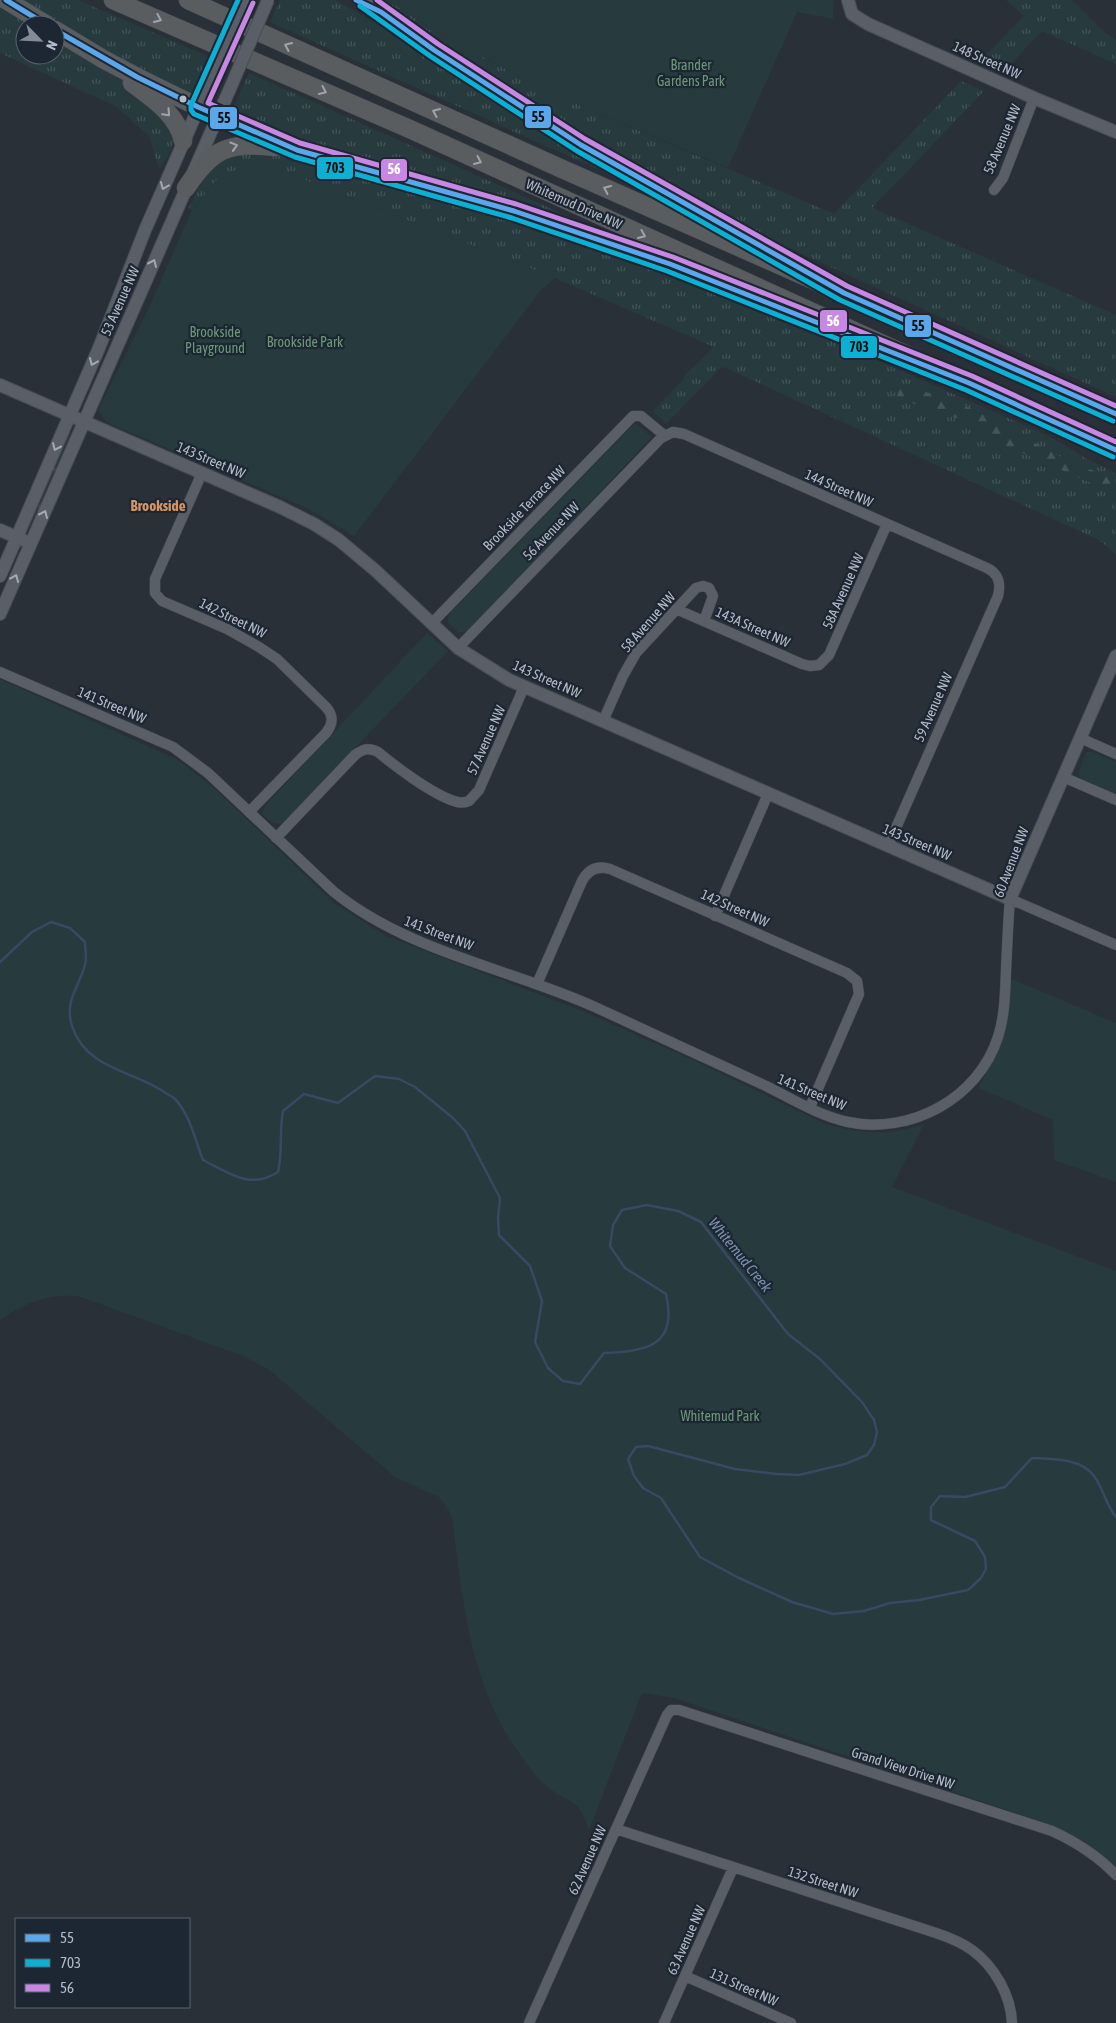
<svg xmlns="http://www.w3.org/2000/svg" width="1116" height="2023" viewBox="0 0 1116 2023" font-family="'Asap Condensed',sans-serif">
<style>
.grass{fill:url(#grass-tufts)}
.forest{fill:url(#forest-firs)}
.green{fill:#273a3e}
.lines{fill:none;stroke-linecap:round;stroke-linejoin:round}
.stream{stroke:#384963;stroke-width:2.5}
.minor-casing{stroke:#484c53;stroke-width:11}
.tertiary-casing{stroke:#484c53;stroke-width:14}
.motorway-casing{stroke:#474c53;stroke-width:19}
.minor{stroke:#5a5e66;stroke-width:10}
.tertiary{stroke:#5a5e66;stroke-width:12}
.motorway{stroke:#5a5d60;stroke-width:18}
.tertiary-bridge-casing{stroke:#484c53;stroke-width:14;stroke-linecap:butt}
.tertiary-bridge{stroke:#5a5e66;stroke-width:12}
.bus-1-casing{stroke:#1d2633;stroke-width:9}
.bus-2-casing{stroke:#1d2633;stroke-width:9}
.bus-3-casing{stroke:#1d2633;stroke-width:9}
.bus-1{stroke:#5aa8eb;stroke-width:5}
.bus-2{stroke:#0dafd3;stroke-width:5}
.bus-3{stroke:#c787e3;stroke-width:5}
.oneway{stroke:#9ea4af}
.oneway2{stroke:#a2a9b5}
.bus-dot{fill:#b4bcc9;stroke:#1d2633;stroke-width:2}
.labels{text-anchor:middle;stroke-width:4.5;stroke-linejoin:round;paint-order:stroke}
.street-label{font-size:14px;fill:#b4bcc9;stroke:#1d2633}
.park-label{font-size:14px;fill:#6b9a76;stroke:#1d2633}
.neighbourhood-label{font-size:15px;font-weight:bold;fill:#d59563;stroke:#1d2633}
.water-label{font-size:15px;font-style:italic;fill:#7c92b1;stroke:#1d2633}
.line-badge{stroke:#1d2633;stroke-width:2}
.badge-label{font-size:14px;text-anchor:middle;font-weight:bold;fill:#fff}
.pale-badge-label{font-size:14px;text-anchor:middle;font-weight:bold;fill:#111}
</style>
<defs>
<pattern id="grass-tufts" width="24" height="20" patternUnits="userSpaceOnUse" patternTransform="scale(1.25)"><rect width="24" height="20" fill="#273a3e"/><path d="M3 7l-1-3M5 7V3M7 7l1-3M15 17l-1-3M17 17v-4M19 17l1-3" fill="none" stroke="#445559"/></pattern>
<pattern id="forest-firs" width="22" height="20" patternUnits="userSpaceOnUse" patternTransform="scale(1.25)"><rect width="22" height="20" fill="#273a3e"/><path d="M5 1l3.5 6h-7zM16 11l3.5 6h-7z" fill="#445559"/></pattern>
</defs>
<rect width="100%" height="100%" fill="#2a3038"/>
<path class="grass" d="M15,0h63l132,57 -19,38 -46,-21z
M280,0h55l69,39 222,138 -2,4 -354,-159z
M375,0h13l48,32 115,61 283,121 127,-133 23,10 -112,117 244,107v82l-327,-149 -93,-47 -113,-62z
M1006,0h66l34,34 10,6v24l-74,-33 -38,40 -24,-10 44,-45z
M0,5l32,20h-7v30h30v-15l69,42 26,19 23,33v10l-4,10 -10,15 -10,-33 -34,-30 -115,-53z
M249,73l363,163 -339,-102 -42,-21z
M257,149l175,46 131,38 109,40 140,59 235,103 40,24 29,14v81l-17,-14 -373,-172 -4,-1 -56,57 -13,-13 31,-32v-3l30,-29 -159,-69 -266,-104 -70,3 -27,33 -3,-2c8,-18 21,-45 41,-52 9,-4 19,-5 27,-7z
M70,432v8l-36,83 -7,6z"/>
<path class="forest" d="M901,386l44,11 33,15 90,49 37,14 11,7v12l-132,-58 -6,-12 -51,-14 -30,-14z"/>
<path class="green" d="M388,0h446l-1,10 1,9 -37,-7 -69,156 -177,-75 -115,-61z
M253,163l36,11 266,104 -14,12 -187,246 -47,-28 -201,-86 -8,-12 53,-107 41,-93 27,-33z
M635,423l17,14 -184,194 -9,2 -12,-11 3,-9z
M427,633l21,18 -166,173 -9,-1 -11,-9 3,-8z
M0,679l176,80 38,29 121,116 51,32 194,74 113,50 133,64c37,10 62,12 98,0l-32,63 224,84v603l-32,-33 -44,-20 -366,-123 -32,-5 -53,137c-9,-33 -23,-27 -44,-45 -10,-9 -20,-24 -28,-35 -49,-70 -54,-151 -65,-233l-5,-10 -8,-10 -44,-20 -109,-93 -18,-15 -25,-13 -162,-59c-30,-5 -57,6 -81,23z
M1086,752h7l23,10v32l-35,-15 -3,-5z
M1012,979l104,44v159l-62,-22 -1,-40 -74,-32 19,-42z"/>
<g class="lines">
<path class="stream" d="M0,962l32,-30 19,-10 19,6 15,14c0,7 2,16 0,23 -6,22 -21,36 -13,61 14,42 57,44 89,64 4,3 9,5 13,8 16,16 21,42 29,62 26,13 47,30 75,12 5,-22 1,-39 5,-61l21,-17 34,9 37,-27 24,3 16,8 38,31 12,13 35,67 -2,20 1,17 31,31 12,35 -7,41 13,26 15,13 17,3 24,-31c43,-1 74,-8 62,-59l-41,-26 -15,-22 3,-21 9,-15 25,-5 31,6 23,11 87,112 32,25 42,43 12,18 3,12 -3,13 -7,10 -22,9 -46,11 -22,-1 -42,-5 -87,-23 -12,1 -8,12 6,17 9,12 18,10 39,59 37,20 55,25 41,12 31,-3 26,-8 29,-3 49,-10 13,-12 5,-9 -1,-12 -10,-16 -44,-21v-13l9,-11 25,1 40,-10 27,-29c19,1 50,0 62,18 9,12 12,29 22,41"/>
<defs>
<path id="minor" d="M994,190l9,-12 31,-80
M202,473l-47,106v14l7,8 65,28 32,18 18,12 49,48c8,9 7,17 0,26l-77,79
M676,609l126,55 8,2 9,-1 10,-10 58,-131
M431,624l202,-208h8l23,19
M458,648l203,-210 12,-6 11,2 303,134c12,6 14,15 11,28l-110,250
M0,672l173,75 35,26 126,119c75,60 174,76 261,115 57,26 114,53 171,79 26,13 54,30 82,36 62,13 130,-23 150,-85 7,-22 7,-44 8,-66 1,-24 2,-48 4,-72l106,46
M603,721l20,-45 13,-23 60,-65 7,-2 6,2 4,8 -9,25
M1080,738l36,16
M1063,777l53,23
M276,838l79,-83c8,-6 14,-8 23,-3 18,15 54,42 76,49 5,2 10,2 15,0l10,-11 45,-103
M715,916l53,-122
M537,984l45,-103c6,-11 15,-16 28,-12l237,104 10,8 2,13 -49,113
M616,1829l320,104c12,4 25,9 36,17 22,16 39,45 40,73
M685,1976l106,47
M529,2023l138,-308 4,-5h8l373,121c24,11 45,24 64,44
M664,2023l69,-155"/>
<path id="tertiary" d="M848,0l4,14 16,10 166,74 82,34
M0,385l280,122 34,17 25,16 37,31 82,77 51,32 501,219 106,-243
M0,530l23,10
M0,576l99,-228 46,-118 68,-155
M0,614l232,-530"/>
<path id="motorway" d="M6,0l41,25
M113,0l299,130 704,320
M188,0l372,168 556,246
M364,0l70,50 147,95 172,97
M55,30l48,29 34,18 61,30 99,43 217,61 156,53 96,39
M132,83c20,15 46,32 51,58
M186,188c26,-39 42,-47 89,-41"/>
</defs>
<use href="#minor" class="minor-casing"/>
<use href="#tertiary" class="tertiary-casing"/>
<use href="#motorway" class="motorway-casing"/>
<use href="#minor" class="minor"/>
<use href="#tertiary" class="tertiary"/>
<use href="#motorway" class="motorway"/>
<defs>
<path id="tertiary-bridge" d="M213,75l33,-75
M232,84l36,-84"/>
</defs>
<use href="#tertiary-bridge" class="tertiary-bridge-casing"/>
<use href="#tertiary-bridge" class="tertiary-bridge"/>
<defs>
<path id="bus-1" d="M6,0l41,25
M356,0l25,12 53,38 147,95 263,148 272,121
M55,30l82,47 61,30 99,43 217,61 156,53 299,119 147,67"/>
<path id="bus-2" d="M238,0l-47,105v5l3,4 101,43 217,61 155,53 299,119 147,67
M360,6l70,50 147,95 263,149 273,121"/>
<path id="bus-3" d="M377,0l61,44 147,95 262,147 269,120
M253,3l-45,100 92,40 216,61 157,53 299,119 144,66"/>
</defs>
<use href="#bus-1" class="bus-1-casing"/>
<use href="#bus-2" class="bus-2-casing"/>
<use href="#bus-3" class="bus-3-casing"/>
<use href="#bus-1" class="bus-1"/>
<use href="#bus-2" class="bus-2"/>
<use href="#bus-3" class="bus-3"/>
</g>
<defs><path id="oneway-chevron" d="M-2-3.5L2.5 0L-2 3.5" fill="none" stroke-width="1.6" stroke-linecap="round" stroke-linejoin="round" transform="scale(1.25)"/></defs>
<g class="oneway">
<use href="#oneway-chevron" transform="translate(158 19) rotate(23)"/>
<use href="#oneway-chevron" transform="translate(288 46) rotate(-156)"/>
<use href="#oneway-chevron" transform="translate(323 91) rotate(24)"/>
<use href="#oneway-chevron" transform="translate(436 112) rotate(-156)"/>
<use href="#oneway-chevron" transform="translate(167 113) rotate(47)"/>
<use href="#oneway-chevron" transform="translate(234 146) rotate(-17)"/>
<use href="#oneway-chevron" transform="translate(478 161) rotate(24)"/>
<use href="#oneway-chevron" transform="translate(607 189) rotate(-156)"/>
<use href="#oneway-chevron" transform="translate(642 235) rotate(24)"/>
</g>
<g class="oneway2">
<use href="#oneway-chevron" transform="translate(164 186) rotate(113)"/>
<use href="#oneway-chevron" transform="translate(153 263) rotate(-66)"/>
<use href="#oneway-chevron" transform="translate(93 362) rotate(113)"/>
<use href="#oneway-chevron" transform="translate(56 447) rotate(114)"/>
<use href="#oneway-chevron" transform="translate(44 514) rotate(-66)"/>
<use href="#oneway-chevron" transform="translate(15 578) rotate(-67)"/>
</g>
<circle class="bus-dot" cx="183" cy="99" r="4.5"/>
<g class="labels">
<g class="street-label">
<text transform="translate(987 60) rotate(24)" y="5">148 Street NW</text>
<text transform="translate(1002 139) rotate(-67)" y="5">58 Avenue NW</text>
<text transform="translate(574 204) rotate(24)" y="5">Whitemud Drive NW</text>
<text transform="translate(120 301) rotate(-66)" y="5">53 Avenue NW</text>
<text transform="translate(211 460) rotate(23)" y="5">143 Street NW</text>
<text transform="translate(839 488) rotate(24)" y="5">144 Street NW</text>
<text transform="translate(524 508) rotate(-46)" y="5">Brookside Terrace NW</text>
<text transform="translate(551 531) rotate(-46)" y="5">56 Avenue NW</text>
<text transform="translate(843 591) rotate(-66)" y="5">58A Avenue NW</text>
<text transform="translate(233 618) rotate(26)" y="5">142 Street NW</text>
<text transform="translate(648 622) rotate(-49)" y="5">58 Avenue NW</text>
<text transform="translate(753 627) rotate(24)" y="5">143A Street NW</text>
<text transform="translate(547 679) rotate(24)" y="5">143 Street NW</text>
<text transform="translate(112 705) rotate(23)" y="5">141 Street NW</text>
<text transform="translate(933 707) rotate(-66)" y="5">59 Avenue NW</text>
<text transform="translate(486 740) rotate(-66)" y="5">57 Avenue NW</text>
<text transform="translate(917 842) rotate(23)" y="5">143 Street NW</text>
<text transform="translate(1011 862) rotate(-69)" y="5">60 Avenue NW</text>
<text transform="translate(735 908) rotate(24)" y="5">142 Street NW</text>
<text transform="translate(439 933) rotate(21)" y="5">141 Street NW</text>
<text transform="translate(812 1092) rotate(23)" y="5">141 Street NW</text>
<text transform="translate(903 1768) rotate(18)" y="5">Grand View Drive NW</text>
<text transform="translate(587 1860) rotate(-66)" y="5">62 Avenue NW</text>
<text transform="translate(823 1882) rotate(18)" y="5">132 Street NW</text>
<text transform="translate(686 1940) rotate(-66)" y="5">63 Avenue NW</text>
<text transform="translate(744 1987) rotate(24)" y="5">131 Street NW</text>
</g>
<g class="park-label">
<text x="691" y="70">Brander<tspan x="691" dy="16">Gardens Park</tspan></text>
<text x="215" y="337">Brookside<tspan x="215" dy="16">Playground</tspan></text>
<text x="305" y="347">Brookside Park</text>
<text x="720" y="1421">Whitemud Park</text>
</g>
<g class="neighbourhood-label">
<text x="158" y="511">Brookside</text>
</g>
<g class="water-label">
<text transform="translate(740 1255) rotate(51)" y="5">Whitemud Creek</text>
</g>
</g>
<g class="line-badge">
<rect x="524" y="105" width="28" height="24" rx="5" fill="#5aa8eb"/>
<rect x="209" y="106" width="29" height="24" rx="5" fill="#5aa8eb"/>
<rect x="316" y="156" width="38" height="24" rx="5" fill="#0dafd3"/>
<rect x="380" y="158" width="28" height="24" rx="5" fill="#c787e3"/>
<rect x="819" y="309" width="29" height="24" rx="5" fill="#c787e3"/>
<rect x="904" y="314" width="28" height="24" rx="5" fill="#5aa8eb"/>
<rect x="840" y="335" width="38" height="24" rx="5" fill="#0dafd3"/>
</g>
<g class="badge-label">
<text x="394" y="174">56</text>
<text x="833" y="326">56</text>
</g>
<g class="pale-badge-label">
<text x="538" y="122">55</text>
<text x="224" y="123">55</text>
<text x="335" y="173">703</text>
<text x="918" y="331">55</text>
<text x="859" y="352">703</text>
</g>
<rect x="15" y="1918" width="175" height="90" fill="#1d2633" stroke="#59626f"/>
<rect x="25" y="1934" width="25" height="8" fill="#5aa8eb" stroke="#59626f"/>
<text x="60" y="1943" font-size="15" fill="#b4bcc9">55</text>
<rect x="25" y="1959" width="25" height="8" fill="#0dafd3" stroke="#59626f"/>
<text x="60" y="1968" font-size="15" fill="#b4bcc9">703</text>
<rect x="25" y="1984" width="25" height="8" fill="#c787e3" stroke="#59626f"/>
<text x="60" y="1993" font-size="15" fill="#b4bcc9">56</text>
<g transform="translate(40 40) rotate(114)"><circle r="24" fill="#1d2633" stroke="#59626f"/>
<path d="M0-4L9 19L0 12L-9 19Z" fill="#848b96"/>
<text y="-8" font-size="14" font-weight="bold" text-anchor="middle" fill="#b4bcc9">N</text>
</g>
</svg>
